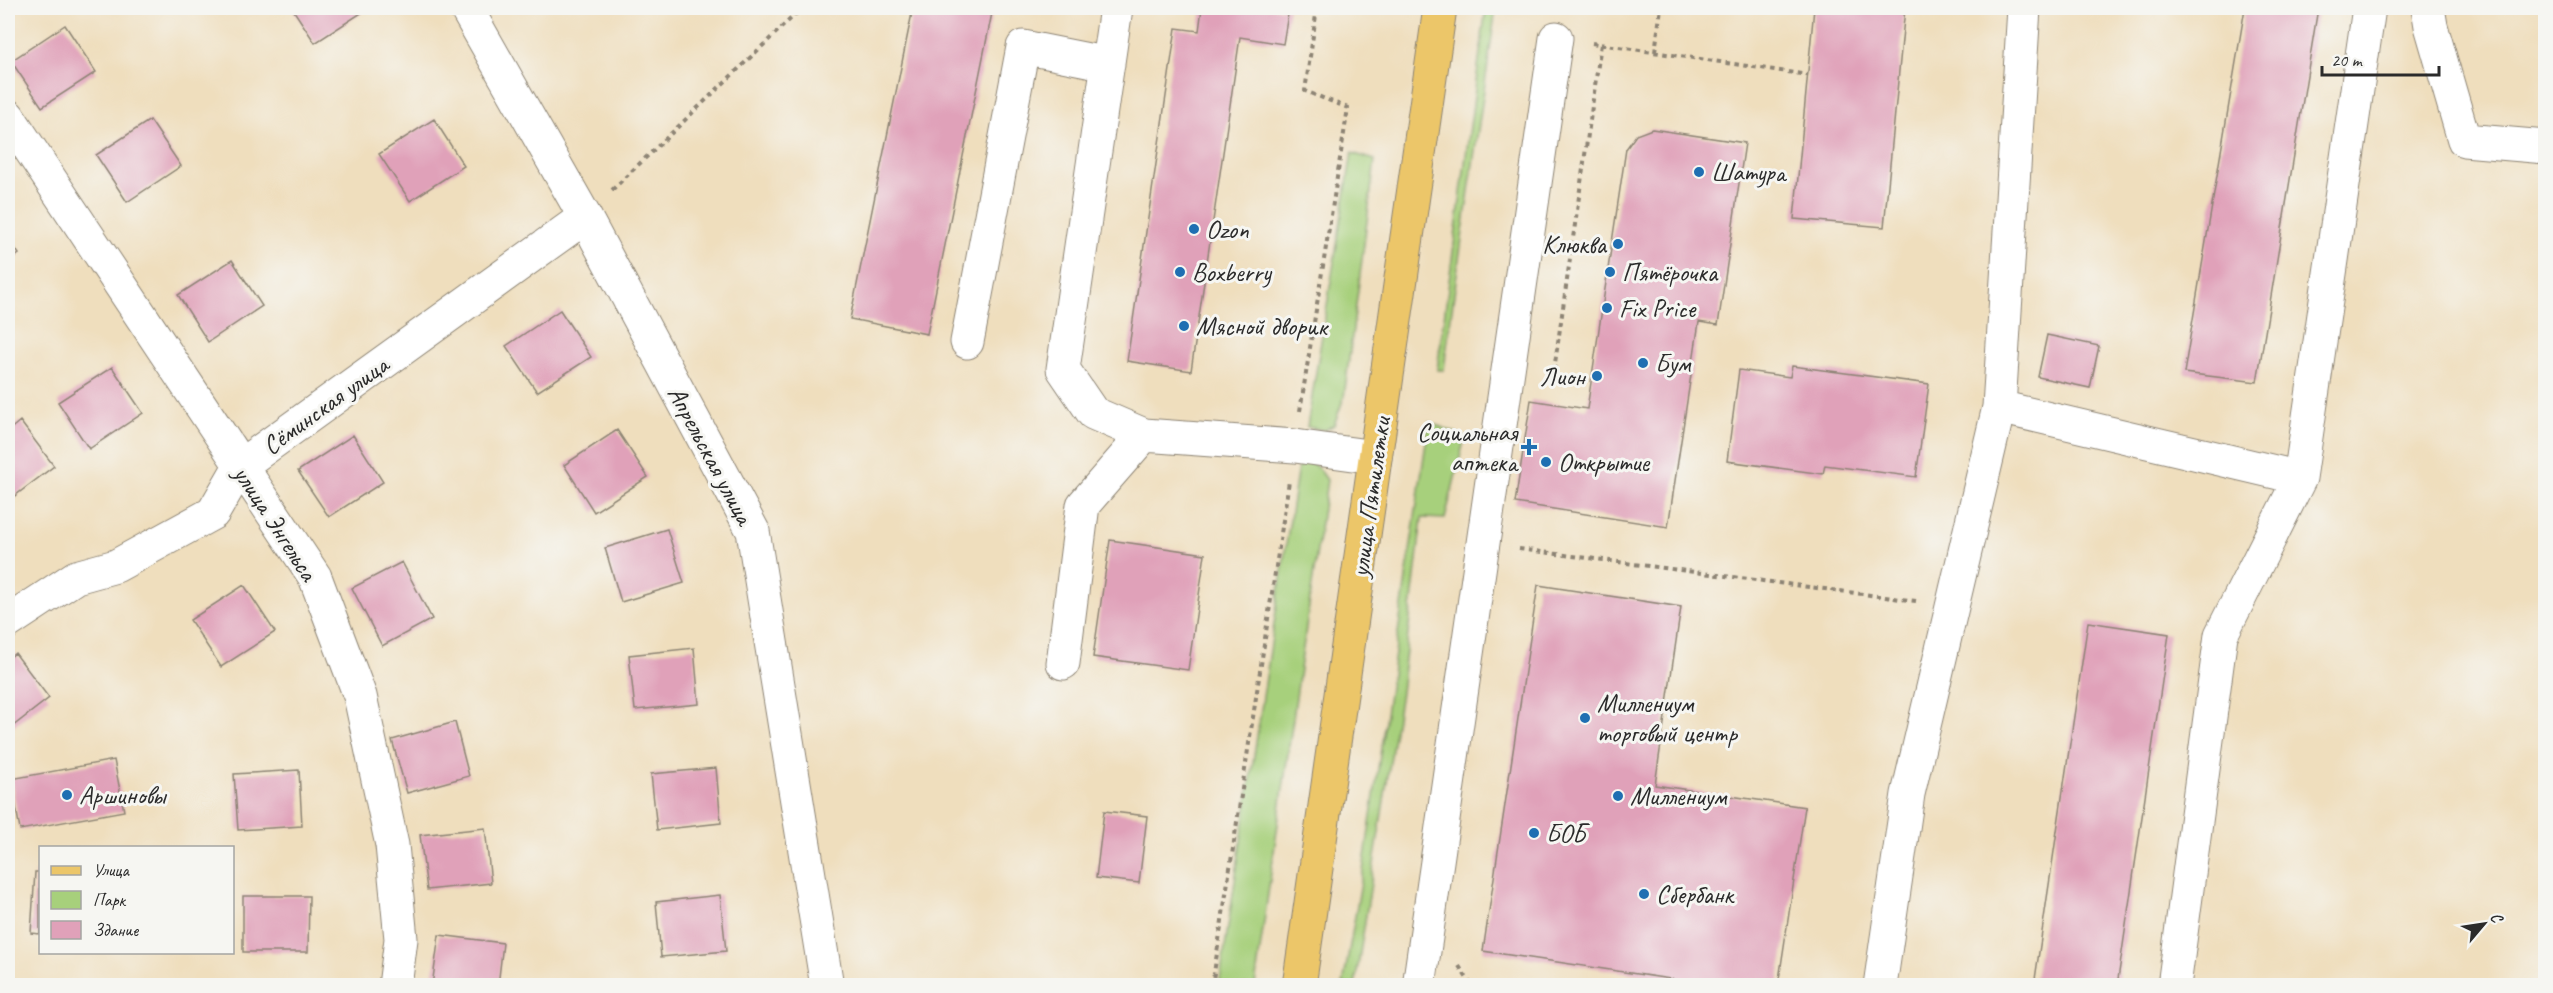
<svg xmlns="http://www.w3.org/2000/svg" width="2553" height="993" viewBox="0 0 2553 993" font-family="Caveat,sans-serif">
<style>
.green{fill:#a7d07b;stroke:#697e53;stroke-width:1.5}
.building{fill:#e0a1b9}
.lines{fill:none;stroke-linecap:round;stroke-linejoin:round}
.minor-casing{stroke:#8d8474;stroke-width:35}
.major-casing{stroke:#8d8474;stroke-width:35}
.path{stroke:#8d8474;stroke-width:4;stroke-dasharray:4.5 4.5;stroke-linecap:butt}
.minor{stroke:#fff;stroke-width:33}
.major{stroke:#ecc669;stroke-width:33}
.poi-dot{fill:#1f6fb2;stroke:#f6f6f2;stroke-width:2}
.labels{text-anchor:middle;stroke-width:6;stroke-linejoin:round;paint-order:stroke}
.poi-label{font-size:26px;fill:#2b2b2b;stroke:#f6f6f2;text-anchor:start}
.street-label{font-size:26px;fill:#2b2b2b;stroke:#f6f6f2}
</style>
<rect width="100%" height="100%" fill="#f6f6f2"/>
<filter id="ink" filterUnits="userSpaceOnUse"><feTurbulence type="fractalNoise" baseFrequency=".0167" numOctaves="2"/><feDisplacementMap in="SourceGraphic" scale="12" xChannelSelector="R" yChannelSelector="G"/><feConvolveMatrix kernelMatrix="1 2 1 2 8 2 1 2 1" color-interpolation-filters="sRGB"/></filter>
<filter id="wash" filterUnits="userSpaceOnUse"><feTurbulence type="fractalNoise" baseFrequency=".008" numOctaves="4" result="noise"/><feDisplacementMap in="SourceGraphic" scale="24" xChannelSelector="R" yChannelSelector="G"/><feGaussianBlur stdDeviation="1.35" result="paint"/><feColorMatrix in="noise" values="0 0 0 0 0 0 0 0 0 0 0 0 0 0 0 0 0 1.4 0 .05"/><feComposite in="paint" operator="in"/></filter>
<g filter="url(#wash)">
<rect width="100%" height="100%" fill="#efdebd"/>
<path class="green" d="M1486,8h10c-17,120 -37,241 -52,362h-7z
M1352,153l23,7 -31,237 -10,28 -9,5 -18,-3z
M1429,422l36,15 -20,82 -23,-1 -21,174 -46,293h-12l20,-114z
M1299,460c15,1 20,8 28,20l-72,505 -36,1z"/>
<g id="blocks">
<path class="building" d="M292,8h77l-54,35z
M913,8h80l-66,326 -77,-15z
M1202,8h87l-6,36 -43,-7 -49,334 -64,-10 49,-333 23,3z
M1814,8h91l-21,219 -90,-8z
M2245,8h73l-61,374 -73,-9z
M65,25l31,47 -54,35 -31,-46z
M434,119l30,47 -54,35 -31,-47z
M150,120l31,46 -54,36 -31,-47z
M1652,129l93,14 -27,182 -19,-3 -31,205 -153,-24 16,-103 56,9 39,-260 10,-14z
M8,237l11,17 -11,8z
M232,260l30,46 -54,36 -30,-47z
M560,310l31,47 -54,35 -31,-46z
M2047,335l52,11 -9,42 -52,-11z
M1792,366l137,18 -13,93 -91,-12 -2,9 -96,-13 12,-91 51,7z
M112,367l31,46 -54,36 -31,-47z
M20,421l34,45 -46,35v-70z
M617,430l31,47 -54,35 -30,-47z
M353,435l30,47 -54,35 -31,-46z
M667,529l17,54 -63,19 -16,-54z
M1110,540l95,14 -17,116 -95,-13z
M402,562l30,57 -50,27 -30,-58z
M244,585l31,47 -54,35 -31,-47z
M1538,585l143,22 -26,178 150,22 -27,179h-61l-234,-35z
M2088,622l81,12 -52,352h-83z
M694,648l5,56 -64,6 -6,-55z
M15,653l34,45 -41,32v-71z
M455,722l14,54 -62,17 -15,-53z
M114,760l10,51 -104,19 -9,-51z
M716,768l5,55 -64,7 -6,-56z
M299,770l3,56 -64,4 -4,-56z
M1104,811l43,5 -8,67 -43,-5z
M485,828l6,55 -64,7 -7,-55z
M35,872h5v62l-9,-1z
M720,895l6,56 -65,6 -5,-55z
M243,896h66l-1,56h-65z
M439,935l64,8 -5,43h-66z"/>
</g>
</g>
<g filter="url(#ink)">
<use href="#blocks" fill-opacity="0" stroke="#8d8474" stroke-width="1.5"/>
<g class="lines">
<defs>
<path id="minor" d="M466,8l119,209 168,314 74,455
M1116,8l-53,361 30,44 51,22 151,11 80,11
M2428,8l3,18 33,114 82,7
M8,116l307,461 45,119 32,149 9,94 -6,47
M967,342l56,-295 85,17
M1999,407l301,71
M8,622l68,-45 40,-11 97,-53 27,-47 345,-249
M1063,663l20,-158 61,-70
M1419,986l137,-948
M1880,986l28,-192 91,-387 25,-399
M2174,986l47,-351 79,-157 69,-470"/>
<path id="major" d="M1299,986l141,-978"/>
</defs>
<use href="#minor" class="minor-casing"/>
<use href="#major" class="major-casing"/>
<path class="path" d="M1592,43l216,32
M1655,52l6,-44
M612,190l190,-182
M1545,369l9,1 47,-326
M1300,411l48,-303 -43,-17 12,-83
M1519,549l397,52
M1459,966l13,20
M1212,986l77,-505"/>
<use href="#minor" class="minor"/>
<use href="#major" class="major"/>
</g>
</g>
<g class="poi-dot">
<circle cx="1699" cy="172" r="6"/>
<circle cx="1194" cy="229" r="6"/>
<circle cx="1618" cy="244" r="6"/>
<circle cx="1180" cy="272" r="6"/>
<circle cx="1610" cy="272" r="6"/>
<circle cx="1607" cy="308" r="6"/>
<circle cx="1184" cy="326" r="6"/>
<circle cx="1643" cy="363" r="6"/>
<circle cx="1597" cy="376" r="6"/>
<path d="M1526 438h6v6h6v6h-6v6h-6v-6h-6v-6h6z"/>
<circle cx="1546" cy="462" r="6"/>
<circle cx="1585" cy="718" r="6"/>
<circle cx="67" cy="795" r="6"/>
<circle cx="1618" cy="796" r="6"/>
<circle cx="1534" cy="833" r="6"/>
<circle cx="1644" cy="894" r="6"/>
</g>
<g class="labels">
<g class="poi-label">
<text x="1711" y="181">Шатура</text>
<text x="1206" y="238">Ozon</text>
<text x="1606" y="253" text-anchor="end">Клюква</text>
<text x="1192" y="281">Boxberry</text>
<text x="1622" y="281">Пятёрочка</text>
<text x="1619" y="317">Fix Price</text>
<text x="1196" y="335">Мясной дворик</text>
<text x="1655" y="372">Бум</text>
<text x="1585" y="385" text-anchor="end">Лион</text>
<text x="1517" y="441" text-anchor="end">Социальная<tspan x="1517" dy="30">аптека</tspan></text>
<text x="1558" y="471">Открытие</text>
<text x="1597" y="712">Миллениум<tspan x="1597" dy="30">торговый центр</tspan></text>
<text x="79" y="804">Аршиновы</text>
<text x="1630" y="805">Миллениум</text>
<text x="1546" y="842">БОБ</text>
<text x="1656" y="903">Сбербанк</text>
</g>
<g class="street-label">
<text transform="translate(325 405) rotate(-36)" y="9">Сёминская улица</text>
<text transform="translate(711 455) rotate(62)" y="9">Апрельская улица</text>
<text transform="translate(1370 497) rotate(-82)" y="9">улица Пятилетки</text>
<text transform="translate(276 523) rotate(57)" y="9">улица Энгельса</text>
</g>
</g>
<rect width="2553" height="993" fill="none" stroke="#f6f6f2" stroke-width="30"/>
<rect x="39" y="846" width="195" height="108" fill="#f6f6f2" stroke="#a5a5a2" stroke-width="1.5"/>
<rect x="51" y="866" width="30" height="9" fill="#ecc669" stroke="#a5a5a2" stroke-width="1.5"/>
<text x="93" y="876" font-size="18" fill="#2b2b2b">Улица</text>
<rect x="51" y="891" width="30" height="18" fill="#a7d07b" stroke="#a5a5a2" stroke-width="1.5"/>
<text x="93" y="906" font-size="18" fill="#2b2b2b">Парк</text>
<rect x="51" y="921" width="30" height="18" fill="#e0a1b9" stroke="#a5a5a2" stroke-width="1.5"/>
<text x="93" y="936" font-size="18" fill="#2b2b2b">Здание</text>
<g transform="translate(2484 924) rotate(61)" stroke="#f6f6f2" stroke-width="4.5" paint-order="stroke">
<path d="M0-4.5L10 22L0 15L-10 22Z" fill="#2b2b2b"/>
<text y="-9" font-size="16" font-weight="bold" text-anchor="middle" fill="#2b2b2b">С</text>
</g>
<path d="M2322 66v9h117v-9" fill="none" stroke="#2b2b2b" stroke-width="3"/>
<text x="2331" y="66" font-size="18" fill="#2b2b2b" stroke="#f6f6f2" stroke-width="4.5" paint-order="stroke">20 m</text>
</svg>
